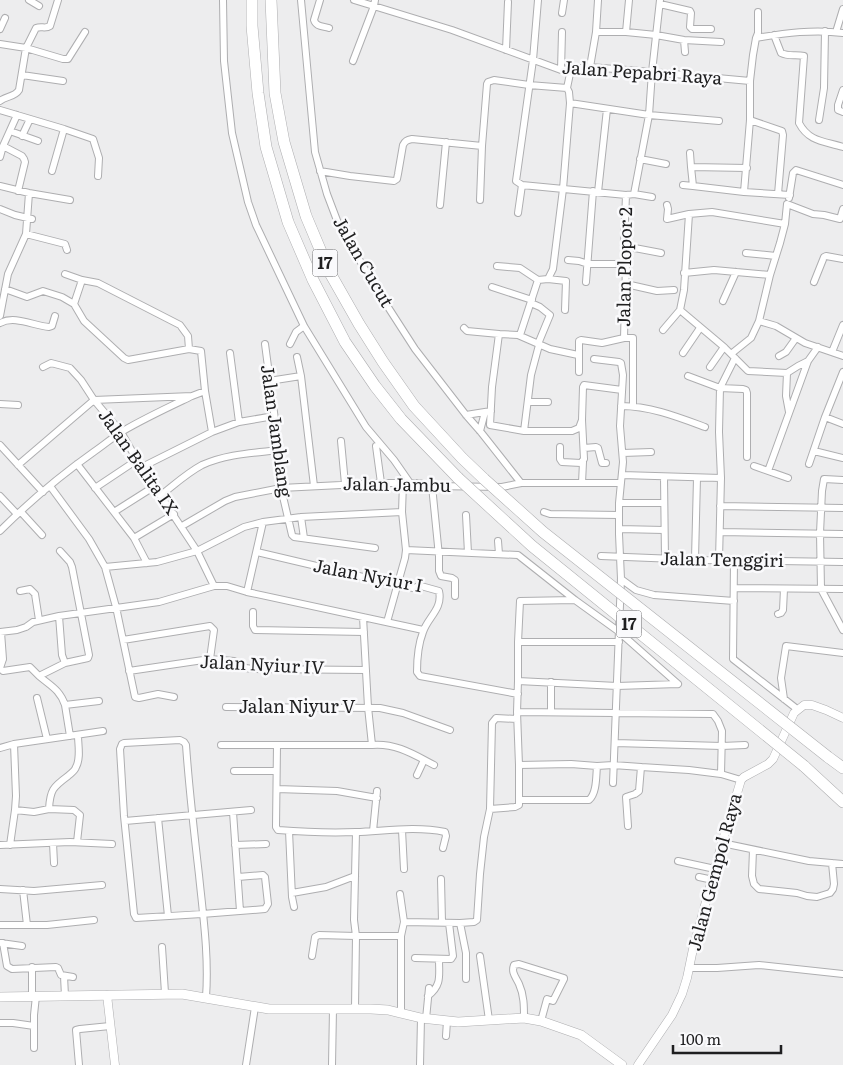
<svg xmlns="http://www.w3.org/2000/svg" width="843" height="1065" viewBox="0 0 843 1065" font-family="Literata,serif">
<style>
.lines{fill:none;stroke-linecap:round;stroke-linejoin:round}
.minor-casing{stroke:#aeaeb0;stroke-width:8}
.tertiary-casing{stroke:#aeaeb0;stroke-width:9}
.secondary-casing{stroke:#aeaeb0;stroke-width:10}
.motorway-casing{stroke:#aeaeb0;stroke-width:12}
.minor{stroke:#fff;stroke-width:6}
.tertiary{stroke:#fff;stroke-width:8}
.secondary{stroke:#fff;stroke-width:9}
.motorway{stroke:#fff;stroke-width:11}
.motorway-bridge-casing{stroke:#aeaeb0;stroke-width:12;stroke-linecap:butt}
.motorway-bridge{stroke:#fff;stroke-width:11}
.labels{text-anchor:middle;stroke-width:5;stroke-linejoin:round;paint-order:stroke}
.shield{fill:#fafafc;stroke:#616162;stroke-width:1}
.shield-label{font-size:16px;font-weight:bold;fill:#1f1f20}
.street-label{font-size:18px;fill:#1f1f20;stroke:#fafafc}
</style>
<rect width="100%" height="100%" fill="#ededee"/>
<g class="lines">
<defs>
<path id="minor" d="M29,0l10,6
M223,0l1,61 8,72 16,69 8,23 48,101 62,101 28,33 16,23
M301,0l14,152 12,42 11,29 39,67 38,59 51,66 14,16 41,52
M320,0l-6,20c2,7 9,6 15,8
M354,0l98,30 109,40 29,-3 62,5 98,9 3,-26 3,-17c29,-5 58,-9 87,-5
M538,0l-5,60 -17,121 6,4 104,10 8,-1 18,3
M660,4l30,7 1,2 -1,14 2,2h19
M562,13l2,-13
M0,29l5,-11
M596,32h30l30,3 28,5 37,2
M626,32l3,-32
M836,32l7,-23
M774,35l7,18c8,4 15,1 23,3l-5,67c10,19 25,18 44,24
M756,38l2,-5v-21
M684,40l1,12
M0,44l26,4 37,11h5l17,-27
M506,50l2,-48
M353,61l21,-55 1,-6
M590,67l6,-35 2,-32
M561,70l1,-38
M22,75l41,6
M750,81v39l-6,72 46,3
M843,90l-5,15v5l5,2
M0,101c6,-5 15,-4 19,-11l7,-42 10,-20c5,-2 10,1 14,-2l8,-26
M570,103l79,12 70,6
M0,110l64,19 29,10 6,19 -1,18
M750,120l32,11 1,4 -5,59
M819,120l5,-32 1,-57
M10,131l28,10
M22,136l8,-17
M3,146l19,10 2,3 1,3 -7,29
M690,153l1,14
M0,157l3,-11 14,-31
M640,159l26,5
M52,171l12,-42
M320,171l30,5 44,5 3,-2 1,-5 5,-29c2,-4 4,-5 9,-6l70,7
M683,185l10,1
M0,186l29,7 41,7
M598,192l9,-83
M744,192l-51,-6 -2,-19 56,1
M634,194l15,-79 3,-43 8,-72
M789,198l4,-25 3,-3 47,15
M480,200l2,-54 5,-62 1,-2 6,-2 35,5 38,3
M440,205l6,-63
M667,205l1,4 -1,10 22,-5 23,-2 73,12
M0,209l15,6 17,4
M518,213l4,-28
M26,234l3,-41
M624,246l37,7
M746,253l30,3
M568,260l11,1 9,3h38
M497,266l23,2 18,12
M684,273l30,-3 56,5
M65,274l17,6 16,3 82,42 8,11 1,13
M548,279l5,-10 10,-80 7,-86 -1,-11 -2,-4 4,-19
M586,282l7,-91
M814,282l10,-25 2,-1 17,3
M626,284l31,7 17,-1
M492,287l40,13
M5,289l22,8 16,-6 19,6 12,7 10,17 40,37 4,2 61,-11 12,2 4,40 7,41
M723,301l13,-29
M531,303l9,4 10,8 -12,29
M74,304l8,-24
M680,310l44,37 24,24 39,2
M0,316l8,-42 18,-40 39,10 2,6
M759,321l17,5 29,17 38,13
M0,323c15,-8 34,3 49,4l3,-1 3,-10
M464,328l3,3 32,3 19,1 32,14 28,6
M663,330l17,-20 4,-20 5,-76
M499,334l-7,53 -2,38 34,6h48l7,-3 3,-8
M520,335l18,-55 10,-1 18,2 -1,29
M624,338l2,-74 -2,-18 2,-51
M265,344l14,106 2,38 11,47 2,2 81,11
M290,344l6,-12 8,-6
M832,352l11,-27
M230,353l9,69
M683,353l17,-25
M731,354l20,-16 8,-17 11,-46 10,-32 5,-19 2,-20 26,10 11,1 16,4 3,-10
M779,356l7,-4 10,-14
M297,357l4,19 13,110
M594,359l25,3 2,1 2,12 -3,51 3,36 -4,41v31l2,45 -8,204
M43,367l8,-4 19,5 11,12 13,20 27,32 16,28 60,91 17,35
M710,367l14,-20
M579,372v-31l2,-1 21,3 22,-5h9v68
M688,376l32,12 23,1 3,1 1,3v64
M269,381l32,-5
M528,402h20
M0,404l18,1
M621,406c29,0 57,11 84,21
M789,412l-3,-16 1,-23 11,-7 10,-5
M466,415l25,-4
M825,417l18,7
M480,431l5,-19
M524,431l7,-56 8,-30
M341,441l4,43
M0,445l43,47
M376,446l5,37
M560,447v12l2,3 19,1 3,-4 -2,-39 1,-33 1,-2 38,5
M584,448l12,-1 2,1 4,15h4
M814,451l29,7
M623,453l28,-1
M77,464l57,74 13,25
M809,464l16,-47 18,-45
M18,465l76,-65 98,-4 13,-5
M754,466l34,12
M142,467l70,-35 27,-10 35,-6
M768,471l40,-110 10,-14
M622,475l99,3
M664,477l1,82
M843,480l-19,-1 -2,12 -2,42 1,56 22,41
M582,483l1,-21
M50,486l39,53 16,28 11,40 19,90 4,1 19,-4 16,3
M432,486l7,70v15l2,5 11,2 3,2v16
M95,488l42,-28
M161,495c13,-10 26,-22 41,-30 24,-11 51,-12 77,-15
M0,496l17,18
M619,503h45
M720,506l123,2
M21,512l21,23
M114,512l41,-26
M544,512l6,2 69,1
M466,515l2,38
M301,517l3,21
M182,526l43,-25 10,-4 46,-9 100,-5h37l14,3 70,1 19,-4h100
M619,529l45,1
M0,531c29,-29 61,-56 95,-80 9,-6 18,-14 28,-20 22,-13 46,-24 69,-35
M720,532l123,2
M134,538l40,-24
M498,541l1,13
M406,550l112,5 57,45 43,31 60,53
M60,551l10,11 2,5 17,88 -1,3 -23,5 -26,13c12,10 21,14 26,29
M257,552l140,33 16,3 8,-2 18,5c4,18 -11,26 -16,41 -5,13 -6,26 -6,40l3,4 98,18
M601,556l100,4 142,2
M695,559l2,-81
M719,560l2,-82 -2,-46 1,-44 15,-30
M734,561l-1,98 64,50
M105,567l52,-5 40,-11 47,-24 19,-5 38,-5 101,-5
M621,579l15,11 18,5 80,6
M734,588l109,1
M20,591l10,-2 5,5 4,26
M247,592l16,-70
M253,612v14l2,4 109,2
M778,614l3,-1 2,-3 1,-21
M59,616l3,39 3,8
M363,617l5,90 4,38
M387,622l18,-64 1,-8 -4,-38 1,-29
M0,632l17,-2 9,-3 7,-5 26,-6 100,-14 55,-16h13l20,6 176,38
M1,632l2,27
M123,640l87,-14 4,4 -4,29
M518,642h101
M0,660l3,-1 -3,9 3,3 27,-4 9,9
M129,671l81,-12 24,2 12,7 6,1 114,1
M518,681l99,5 61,-2
M37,698l10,41
M784,699l-3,-21 5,-32 57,7
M226,707l154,1 23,5 47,17
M517,712l196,2 5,7 4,10 -1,43
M551,712v-30
M70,736l-5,-31 34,-4
M615,743l107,3 23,-1
M221,745h151c24,-2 41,9 62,20
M277,745l-1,82 2,3c26,2 52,3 78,2 29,-1 60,-6 89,0l1,4 -3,12
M0,748l14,-4
M519,765l52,-1 26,2 16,-1 28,2 48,3 32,4 20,6
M234,771h42
M417,775l7,-15
M277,789l60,2 40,7
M519,800h70c8,-7 7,-24 8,-34
M49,809c1,-19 4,-22 19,-33 3,-3 7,-5 8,-9 5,-9 2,-22 2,-32
M490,809l25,-2 4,-2v-40l-2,-53 1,-31v-39l2,-41 55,-1
M15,810l19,2 15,-3 25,1 6,5 -3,27
M233,812l7,99
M158,818l10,98
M125,821l126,-11
M628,826l-2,-29 9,-3 4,-3 2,-24
M402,830l2,39
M289,831l3,66 2,10
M373,831l4,-40
M53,843l1,20
M722,843l87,18 34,3
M0,845l70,-3 42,2
M10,845l5,-35 1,-14 -2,-52 89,-13
M235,845l31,-1
M753,850l-1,26 2,8 5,5 38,4 10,3 10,1 13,-4 3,-4 1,-5 -2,-21
M678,861l37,8
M699,877l14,3
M441,879l1,43
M0,889l34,2 68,-6
M23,890l4,35
M292,893l34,-6 29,-11
M400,894l4,28
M460,923l6,30v26
M0,925h47l47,-5
M1,943l21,3
M3,943l4,23 5,3 44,-2 2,1 3,7 12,2
M162,947l3,46
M312,956l3,-19 4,-2 37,1h45
M480,956l9,64
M415,958l36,1 2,-3 -4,-33
M32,967v29
M690,968h27l42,-3 84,9
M64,976l1,20
M428,996c14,-11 11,-20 11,-37
M206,997c3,-41 -3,-82 -7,-122 -5,-43 -10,-87 -13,-130l-2,-3 -4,-2 -56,3 -2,1 -2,5 4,67 10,98 2,4c43,-2 86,-5 129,-9l3,-5 -3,-27 -2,-2 -25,2
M355,1008l1,-72 -2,-16 2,-88
M401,1013v-77l3,-14 56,1 14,-1 3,-2 3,-46 4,-37 6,-28 2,-86 4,-5 21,1
M524,1018c0,-12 0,-23 -5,-34 -3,-7 -8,-11 -5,-19l5,-1 45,14v1l-11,22 -6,-2 -6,22
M426,1019l3,-31
M0,1023h13l21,3
M446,1036l1,-15
M34,1048v-33l2,-19
M79,1065l-3,-35 4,-1 30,-3
M246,1065l9,-58
M332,1065l1,-56
M420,1065l1,-47"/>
<path id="tertiary" d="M107,995l8,70
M638,1065l34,-50 10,-21 5,-16 6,-29 29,-106 19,-63 3,-3 24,-13 5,-5 21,-46 10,-8h8l14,5 17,8"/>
<path id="secondary" d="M0,997l182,-3 87,15h102l17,1 33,8 37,4 66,-4 17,3 40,14 41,30"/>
<path id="motorway" d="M252,0v26l6,67 8,54 22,75 25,58 32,62 30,44 26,33 57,59
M271,0l4,93 9,49 22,74 24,57 29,51 24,38 31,44 48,52 22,21
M828,757l15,11
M804,766l39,36"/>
</defs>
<use href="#minor" class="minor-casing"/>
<use href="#tertiary" class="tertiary-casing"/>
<use href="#secondary" class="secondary-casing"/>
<use href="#motorway" class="motorway-casing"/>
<use href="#minor" class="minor"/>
<use href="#tertiary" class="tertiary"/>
<use href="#secondary" class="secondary"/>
<use href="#motorway" class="motorway"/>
<defs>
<path id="motorway-bridge" d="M458,478l74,68 272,220
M484,479l59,53 285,225"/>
</defs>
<use href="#motorway-bridge" class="motorway-bridge-casing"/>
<use href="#motorway-bridge" class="motorway-bridge"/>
</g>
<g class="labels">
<g class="shield">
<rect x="312.5" y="249.5" width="25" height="27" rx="4"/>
<rect x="616.5" y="610.5" width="25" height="27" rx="4"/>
</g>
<g class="shield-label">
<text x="325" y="269">17</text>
<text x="629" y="630">17</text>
</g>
<g class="street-label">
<text transform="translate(642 73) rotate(4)" y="6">Jalan Pepabri Raya</text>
<text transform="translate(363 262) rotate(60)" y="6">Jalan Cucut</text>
<text transform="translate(625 267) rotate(-89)" y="6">Jalan Plopor 2</text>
<text transform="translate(276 431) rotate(82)" y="6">Jalan Jamblang</text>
<text transform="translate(138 462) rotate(55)" y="6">Jalan Balita IX</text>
<text transform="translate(397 485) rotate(1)" y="6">Jalan Jambu</text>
<text transform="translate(722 560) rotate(1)" y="6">Jalan Tenggiri</text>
<text transform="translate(368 576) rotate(11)" y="6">Jalan Nyiur I</text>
<text transform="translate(262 665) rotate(3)" y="6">Jalan Nyiur IV</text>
<text x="297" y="713">Jalan Niyur V</text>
<text transform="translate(715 872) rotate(-75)" y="6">Jalan Gempol Raya</text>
</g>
</g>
<path d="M673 1045v8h108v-8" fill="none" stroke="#1f1f20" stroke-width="2.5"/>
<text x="680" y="1045" font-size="15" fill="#1f1f20" stroke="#fafafc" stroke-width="4" paint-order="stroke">100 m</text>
</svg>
